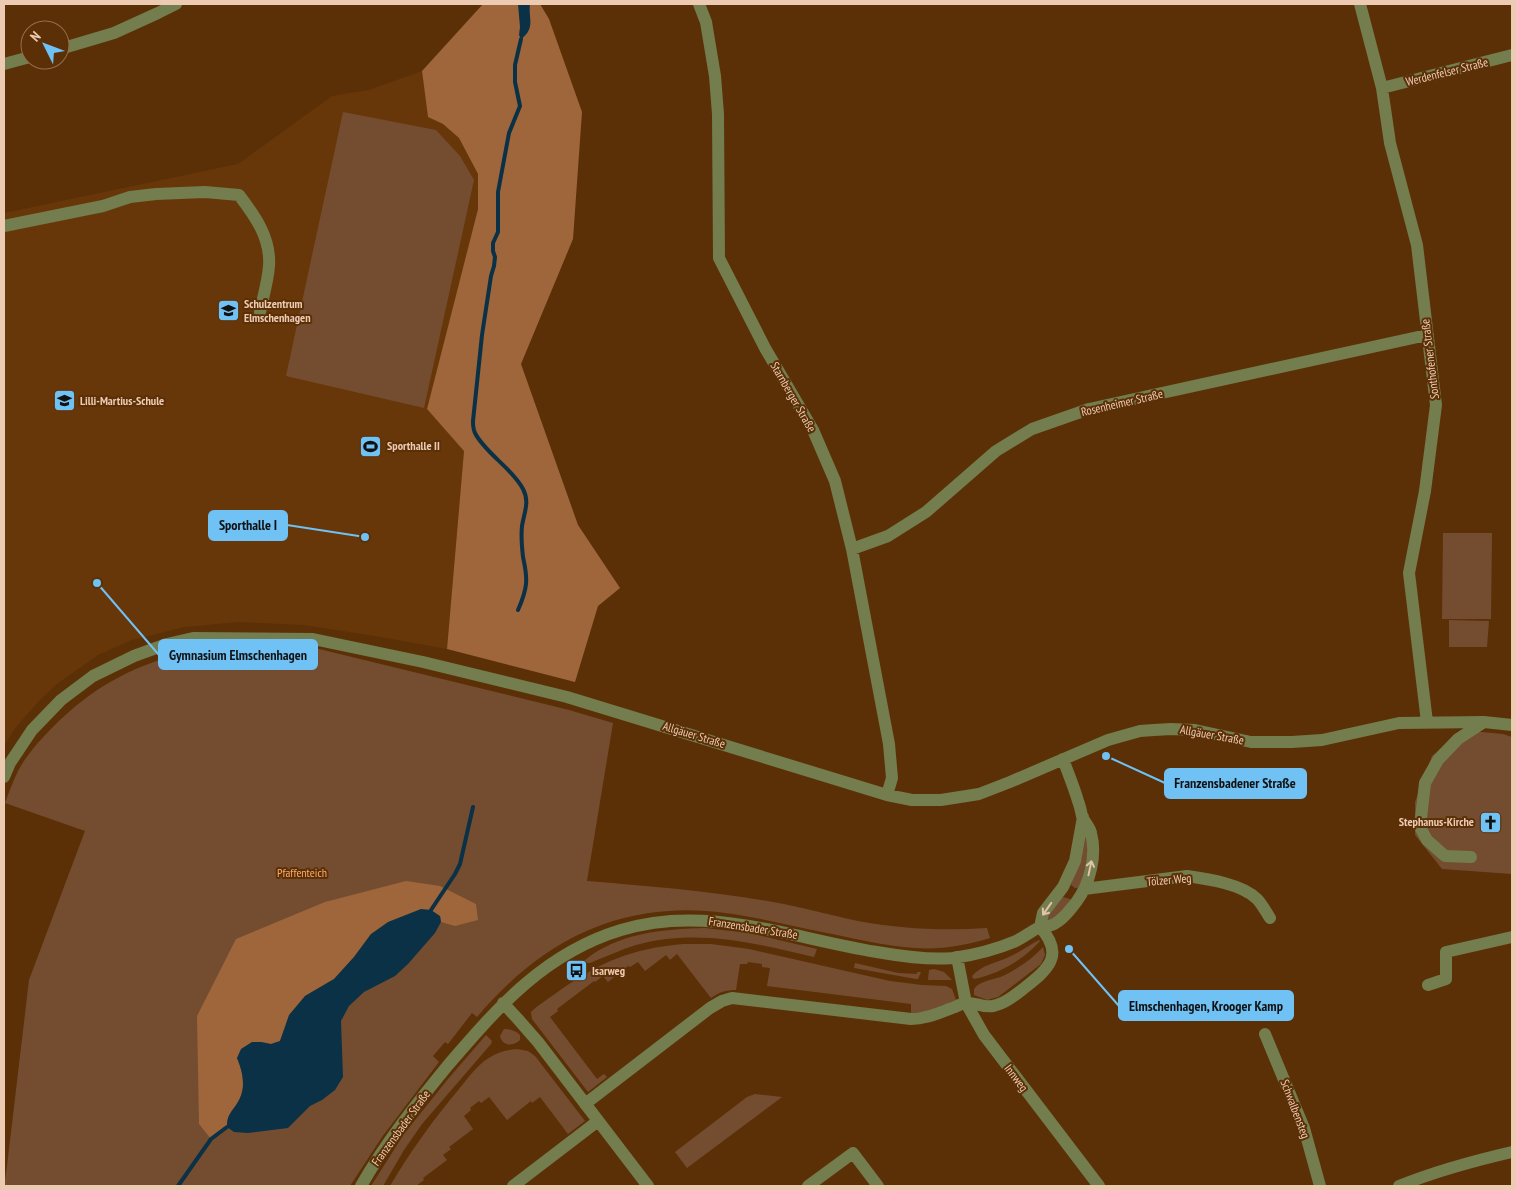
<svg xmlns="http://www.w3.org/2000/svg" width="1516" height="1190" viewBox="0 0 1516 1190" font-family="'PT Sans Narrow',sans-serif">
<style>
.built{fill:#673709}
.green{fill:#744d30}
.forest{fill:#9e663a}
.water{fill:#0b3146}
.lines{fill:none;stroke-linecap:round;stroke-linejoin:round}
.stream{stroke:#0b3146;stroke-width:4}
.minor{stroke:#737d4d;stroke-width:12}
.oneway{stroke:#e1c3a9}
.labels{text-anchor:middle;stroke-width:4;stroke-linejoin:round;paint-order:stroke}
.street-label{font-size:12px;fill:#edcbb3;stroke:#5b3007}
.poi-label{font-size:12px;font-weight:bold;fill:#edcbb3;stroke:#5b3007;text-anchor:start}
.park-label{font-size:12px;fill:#fdac6e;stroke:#5b3007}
.leader{fill:none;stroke:#70c1f4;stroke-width:2}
.callout-dot{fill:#70c1f4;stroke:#5b3007;stroke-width:2}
.callout{fill:#70c1f4;stroke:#70c1f4;stroke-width:2}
.callout-label{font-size:14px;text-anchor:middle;font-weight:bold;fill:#111}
</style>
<rect width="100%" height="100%" fill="#5b3007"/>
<path class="built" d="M422,71l6,45 15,8 16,14 19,36v35l-51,200 37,41 -17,199 -72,-13 -72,-11 -64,-3 -55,5 -52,13 -34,15 -41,29 -18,17 -24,27 -11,18v-533l234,-49 94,-68 37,-6z"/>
<path class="green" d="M343,112l93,18 24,26 14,24 -50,228 -138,-32z
M1443,533h49l-1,86h-49z
M1449,620l40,1 -2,26h-38z
M199,649h120l250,61 44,13 -26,158c62,5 124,10 186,21 29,5 57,13 85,19 43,8 86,10 129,7l3,10c-24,7 -49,12 -75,10 -31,-2 -62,-10 -93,-16 -49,-10 -102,-25 -153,-21 -80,5 -141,46 -192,106l-5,-4 -24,31 -3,-2 -12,14 6,6 -57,75 -32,49h-346l3,-20 22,-186 56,-149 -80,-28c4,-11 8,-22 13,-32 8,-15 21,-30 33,-42 44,-45 87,-66 148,-80z
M1461,730l42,4 9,3v137l-70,-5 -27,-34v-33l17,-46z
M1083,835l5,2 -1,33 -9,18h-3l-4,-3z
M1063,897l7,2 1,2 -5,8 -21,15 -6,-3 22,-23z
M705,928l44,5 68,16 -3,8c-59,-14 -118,-29 -178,-12 -16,5 -31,12 -46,18h-4l-2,-2c33,-28 79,-32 121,-33z
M1039,940l1,1c-17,19 -41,33 -66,38l-1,-1 -1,-2c10,-11 23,-13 35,-18 11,-5 21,-12 32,-18z
M683,944h28l38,5 141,32 32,4 24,1 6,3 4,11 -31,12 -14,1v-9l-144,-18 3,-18 -8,-1v-3l-14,-2 -1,2h-7l-4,26c-10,0 -17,2 -25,8l-34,-44 -7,6 -4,-5 -21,16 -7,-9 -8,5 -2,-1 -20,16 -5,-6 -8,6 -1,-1 -37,28 1,2 -8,6 47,62 7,-5 3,3 -19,15 -56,-73 -1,-7c8,-8 19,-14 28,-21 43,-30 72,-42 124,-47z
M1043,947l2,8 -4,9 -43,33 -11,3 -13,-5v-6c6,-9 21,-9 31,-14 14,-7 28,-17 38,-28z
M855,963l43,10 19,1v-2h4l-3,7h-2l-62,-11z
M934,969l10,3 8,8h-24l1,-10z
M504,1029c7,0 12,2 16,6v5c-7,7 -18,6 -20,-4z
M486,1035l6,6 -1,3 -69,80 -18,26 -21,36h-12l33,-52 44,-55z
M517,1049l11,2 7,5 50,65 -17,13 -28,-37 -8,6 -1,-2 -24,19 -18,-23 -8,6 -2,-2 -9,7 1,2 -7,6 9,13 -24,18 2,2 -8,6 4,5 -24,18 1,2 -8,6h-26c20,-34 43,-66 69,-97 10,-12 20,-27 35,-34 7,-4 15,-5 23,-6z
M755,1094l27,3 -95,71 -12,-16 72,-55z"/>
<path class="forest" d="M483,4h57l9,15 33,93 -9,127 -52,125 57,161 42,63 -22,18 -23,76 -128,-33 17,-198 -37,-42 51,-200v-35l-19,-36 -16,-14 -15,-7 -6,-46z
M406,881l34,5 36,18 2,16 -23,6 -14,-4 -1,-6 -69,18 -17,23 -20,22 -29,17 -21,34 -4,11 -9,3 -10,-2 -24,16c5,12 9,27 3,40 -6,13 -13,14 -13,29l-16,12 -12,-15 -2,-108 39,-77 89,-37z"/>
<path class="water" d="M518,4h12c-2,14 6,24 -9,35l-2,-4 1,-8z
M421,909l10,1 9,6 1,6 -6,11 -27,31 -13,12 -31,16 -15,14 -8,15 2,56 -8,13 -13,10 -12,6 -22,22 -40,5 -14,-1 -7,-5c0,-15 7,-16 13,-29 6,-13 2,-28 -3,-40l4,-9 11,-7h9l10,2 9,-3 9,-26 16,-19 29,-17 20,-22 17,-23 17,-12z"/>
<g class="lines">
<path class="stream" d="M518,610c4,-9 7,-16 8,-26 1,-10 -1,-17 -3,-27 -1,-9 -2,-22 -1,-31 2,-13 8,-24 1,-37 -11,-21 -38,-36 -48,-56 -2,-4 -2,-8 -2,-12l9,-86 9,-59 3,-10 1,-9 -2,-6v-8l5,-11v-40l11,-59 11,-27 -5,-24v-17l6,-26
M431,910l24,-36 5,-10 13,-57
M178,1186l33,-47 16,-12"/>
<path class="minor" d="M699,4l7,18 9,54 3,38 1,144 46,90 48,82 22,51 17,68 37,195 3,34 -5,17
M1360,4l22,84 8,55 27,102 19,160 -11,86 -16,82 18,149
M60,49l54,-16 44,-20 18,-9
M4,64l26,-7
M1382,88l130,-33
M4,226l99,-20 27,-9 26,-3 49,-2 34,3c16,21 32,43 30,71 -1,15 -6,31 -9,46
M852,549l36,-13 38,-24 70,-61 36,-22 57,-20 338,-74
M4,777l6,-14 22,-33 29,-30 32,-24 41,-20 33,-12 26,-6 120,1 110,23 144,35 320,98 25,5h29l38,-6 31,-12 98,-42 32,-9 14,-1 17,-1 24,1 56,12h41l30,-2 77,-17 85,-1 28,3
M1471,857l-26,-1 -18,-16 -7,-13 5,-44 13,-23 20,-21 26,-17
M1084,889l103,-13c21,3 55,8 70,23 5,5 9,13 13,19
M1040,927l3,-14 20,-26 12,-26 8,-44
M957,957l9,46 18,32 115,151
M1428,985l18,-6v-27l66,-15
M503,1003l14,15 21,24 110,144
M1265,1034l39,94 16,58
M585,1104l125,-96 12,-7 10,-3 179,21c15,0 27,-6 41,-11 4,-1 10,-5 14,-5 9,-1 17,5 27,3 11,-2 21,-10 30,-17 24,-19 43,-33 17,-62
M361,1186c25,-44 56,-83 88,-122 50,-58 96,-111 172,-134 88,-27 175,10 262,23 23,4 46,7 70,5 21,-3 44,-9 63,-17 8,-4 14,-9 22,-13 4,-2 10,-1 14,-3 10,-4 19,-16 25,-24 13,-18 20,-46 14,-68 -1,-6 -7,-11 -9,-17 -1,-5 -2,-10 -4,-15 -4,-14 -10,-28 -15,-42
M513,1186l85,-65
M808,1186l45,-33 25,33
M1399,1186c37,-15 74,-25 113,-34"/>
</g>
<defs><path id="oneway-shaft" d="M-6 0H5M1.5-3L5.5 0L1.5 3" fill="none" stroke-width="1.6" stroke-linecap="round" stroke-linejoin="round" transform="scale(1.25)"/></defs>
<g class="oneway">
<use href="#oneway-shaft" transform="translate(1090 868) rotate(-78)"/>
<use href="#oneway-shaft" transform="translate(1047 909) rotate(125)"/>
</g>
<defs>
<symbol id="school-square" viewBox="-11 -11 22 22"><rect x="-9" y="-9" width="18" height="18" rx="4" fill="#70c1f4" stroke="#5b3007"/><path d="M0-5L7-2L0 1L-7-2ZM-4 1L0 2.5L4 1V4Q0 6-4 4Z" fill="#111"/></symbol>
<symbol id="stadium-square" viewBox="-11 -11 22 22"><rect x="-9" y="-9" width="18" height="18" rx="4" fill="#70c1f4" stroke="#5b3007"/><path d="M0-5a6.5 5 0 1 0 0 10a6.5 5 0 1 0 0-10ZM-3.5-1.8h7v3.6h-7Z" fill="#111"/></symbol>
<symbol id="church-square" viewBox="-11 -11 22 22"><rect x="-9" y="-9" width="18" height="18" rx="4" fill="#70c1f4" stroke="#5b3007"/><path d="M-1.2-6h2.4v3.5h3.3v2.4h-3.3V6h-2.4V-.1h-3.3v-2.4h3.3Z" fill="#111"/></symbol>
<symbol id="bus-square" viewBox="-11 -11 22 22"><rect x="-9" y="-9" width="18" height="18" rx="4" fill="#70c1f4" stroke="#5b3007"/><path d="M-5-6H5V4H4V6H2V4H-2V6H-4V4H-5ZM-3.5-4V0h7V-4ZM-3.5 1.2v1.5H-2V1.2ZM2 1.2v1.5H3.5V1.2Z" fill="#111"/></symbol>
</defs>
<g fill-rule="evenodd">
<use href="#school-square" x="216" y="298" width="25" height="25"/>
<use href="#school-square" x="52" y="388" width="25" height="25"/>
<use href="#stadium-square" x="358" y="434" width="25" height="25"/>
<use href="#church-square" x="1478" y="810" width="25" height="25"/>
<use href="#bus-square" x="564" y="958" width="25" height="25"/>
</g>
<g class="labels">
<g class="street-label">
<text transform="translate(1447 72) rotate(-14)" y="4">Werdenfelser Straße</text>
<text transform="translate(1430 359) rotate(-97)" y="4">Sonthofener Straße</text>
<text transform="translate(793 397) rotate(60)" y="4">Starnberger Straße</text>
<text transform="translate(1122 403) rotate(-13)" y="4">Rosenheimer Straße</text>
<text transform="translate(694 735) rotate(17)" y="4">Allgäuer Straße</text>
<text transform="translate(1212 735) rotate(10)" y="4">Allgäuer Straße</text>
<text transform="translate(1169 880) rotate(-5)" y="4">Tölzer Weg</text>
<text transform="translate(753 928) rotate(9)" y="4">Franzensbader Straße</text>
<text transform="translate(1016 1078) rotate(53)" y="4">Innweg</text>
<text transform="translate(1295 1109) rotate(69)" y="4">Schwalbensteg</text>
<text transform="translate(401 1128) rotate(-54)" y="4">Franzensbader Straße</text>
</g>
<g class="poi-label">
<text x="244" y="308">Schulzentrum<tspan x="244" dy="14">Elmschenhagen</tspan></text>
<text x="80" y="405">Lilli-Martius-Schule</text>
<text x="387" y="450">Sporthalle II</text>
<text x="1474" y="826" text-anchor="end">Stephanus-Kirche</text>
<text x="592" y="975">Isarweg</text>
</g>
<g class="park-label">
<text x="302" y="877">Pfaffenteich</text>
</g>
</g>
<path class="leader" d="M365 537L287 525M97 583L159 655M1106 756L1165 783M1069 949L1119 1006"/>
<g class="callout-dot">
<circle cx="365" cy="537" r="5"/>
<circle cx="97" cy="583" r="5"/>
<circle cx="1106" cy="756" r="5"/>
<circle cx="1069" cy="949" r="5"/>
</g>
<g class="callout">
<rect x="209" y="511" width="78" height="29" rx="5"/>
<rect x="159" y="640" width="158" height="29" rx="5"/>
<rect x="1165" y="769" width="141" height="29" rx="5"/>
<rect x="1119" y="991" width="174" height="29" rx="5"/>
</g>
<g class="callout-label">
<text x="248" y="530">Sporthalle I</text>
<text x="238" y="660">Gymnasium Elmschenhagen</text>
<text x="1235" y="788">Franzensbadener Straße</text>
<text x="1206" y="1011">Elmschenhagen, Krooger Kamp</text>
</g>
<rect width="1516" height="1190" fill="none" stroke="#edcbb3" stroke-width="10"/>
<g transform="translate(45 45) rotate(312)"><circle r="24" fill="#5b3007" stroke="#956e4c"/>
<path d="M0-4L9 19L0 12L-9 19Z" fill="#70c1f4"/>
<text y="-8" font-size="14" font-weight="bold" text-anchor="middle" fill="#edcbb3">N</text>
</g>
</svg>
